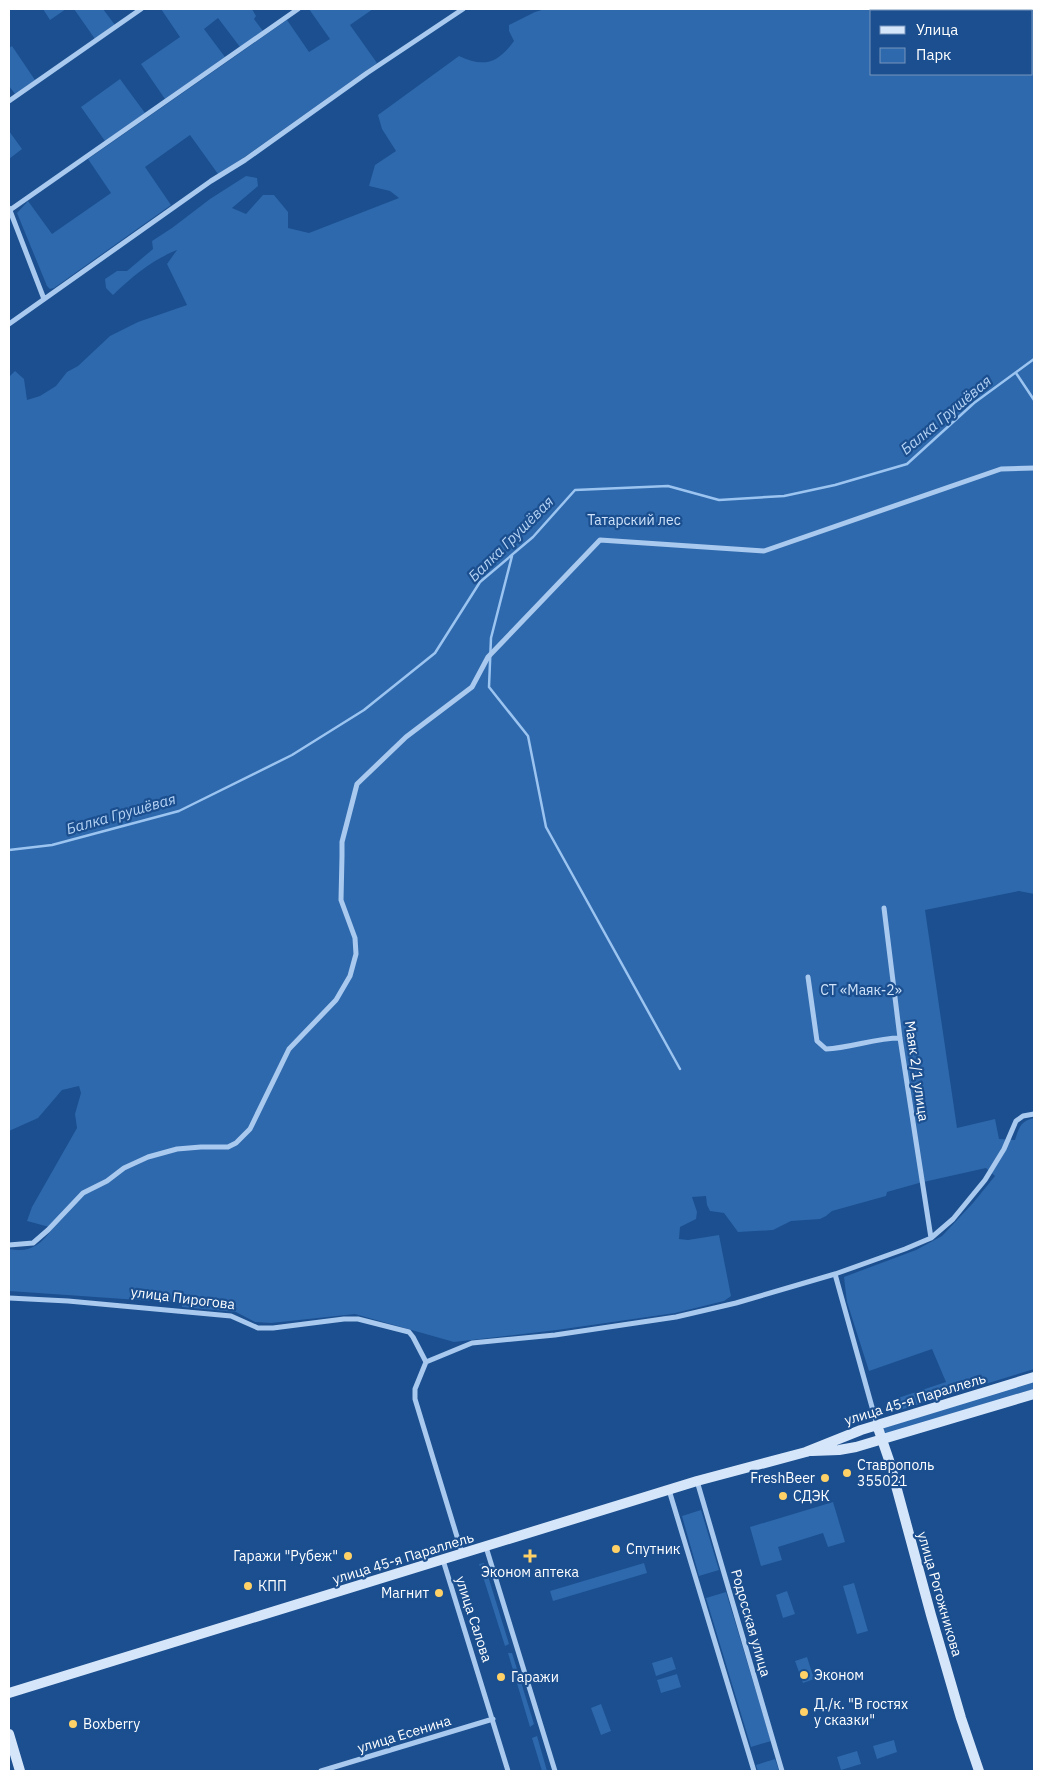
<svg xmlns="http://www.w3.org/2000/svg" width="1043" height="1780" viewBox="0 0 1043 1780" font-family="'IBM Plex Sans',sans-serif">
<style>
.green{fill:#2e69ad;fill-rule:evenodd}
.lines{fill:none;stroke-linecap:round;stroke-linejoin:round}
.stream{stroke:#9cc4f0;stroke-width:2.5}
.street{stroke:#a9c9ee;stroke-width:5}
.secondary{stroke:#d6e6fa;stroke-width:10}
.poi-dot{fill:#ffd166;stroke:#1b4f8f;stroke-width:2}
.labels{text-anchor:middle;stroke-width:4.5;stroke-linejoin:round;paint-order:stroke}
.park-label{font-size:14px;fill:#cfe3fa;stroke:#1b4f8f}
.street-label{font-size:14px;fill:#fff;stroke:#1b4f8f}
.poi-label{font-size:14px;fill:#fff;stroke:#1b4f8f;text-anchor:start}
.water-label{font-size:15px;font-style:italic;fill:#b5d3f5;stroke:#1b4f8f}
</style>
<rect width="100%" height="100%" fill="#1b4f8f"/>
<path class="green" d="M43,9h23l-16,11z
M74,9h29l12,16 -20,14z
M161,9h91l4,7 -2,3 9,12 -23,16 -22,-29 -14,11 21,28 -60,42 -24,-35 39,-27z
M309,9h64l-23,16 27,38 -134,95 -25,16 -28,-39 -45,32 26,38 -117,83 -4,1 -3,-3 -30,-73 11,-12 24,33 59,-41 -23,-34 199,-139 22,32 21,-13z
M545,9h489v885l-15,-3 -94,19 32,218 38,-9 4,20 16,1c4,-13 6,-19 19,-22v251l-134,41 -5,-11 51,-17 -14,-33 -63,22 -22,-69 -3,-25 72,-27 26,-14 31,-33 22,-27 -9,-8 -67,15 -32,9 -1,4 -54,15 -6,5 -6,3 -29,2 -18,9 -35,2 -14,-19 -14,-2 -3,-6 -1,-9 -14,1 5,15 -1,7 -16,8 -1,12 9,1 31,-5 12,61 -7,5 -49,12 -118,17 -103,12 -99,-28 -84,9 -16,-1 -19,-10 -54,-5v-4l-173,-12v-42c22,4 31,-4 44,-21l-26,-7 5,-14 45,-79 -2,-14 6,-21 -2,-7 -17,4 -24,28 -29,13v-754l6,-6 9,8 3,21 13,-4 16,-10 11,-14 11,-6 32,-30 28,-14 49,-17 -20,-41 10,-14c-25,10 -44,26 -64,45l-7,-7 -1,-9 12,-8h10l26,-22 -1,-8 20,-13 38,-29 36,-23 11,2 1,8 -26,22 14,6 17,-19h11l14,17v16l21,5 90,-35 -9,-7 -21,-5 6,-21 21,-14 -14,-22 -4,-14 81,-59c25,12 39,7 55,-15l-5,-10v-6l26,-13zM872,11h160v63h-160z
M12,46l23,34 -20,14 -6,-8v-38z
M120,79l25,34 -40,28 -24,-34z
M9,131l13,18 -13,10z
M1034,1381v8l-148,45 -3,-4 1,-2z
M833,1502l12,40 -17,5 -5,-14 -45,14 4,13 -21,6 -11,-39z
M701,1510l18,60 -20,6 -17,-60z
M484,1563l25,81 -4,2 -26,-82z
M644,1563l3,10 -94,28 -3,-10z
M854,1583l14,48 -11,3 -14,-48z
M787,1591l8,23 -12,4 -7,-23z
M726,1592l45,149 -20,6 -45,-149z
M508,1653h4l22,71 -4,3z
M672,1657l4,12 -20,7 -4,-13z
M807,1657l7,22 -11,4 -8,-22z
M677,1674l4,13 -20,6 -4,-13z
M601,1704l10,27 -10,4 -10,-27z
M537,1736l10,35h-5l-10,-33z
M894,1740l3,12 -20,7 -4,-13z
M857,1751l4,13 -20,6 -4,-13z
M775,1759l4,12h-21l-2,-6z"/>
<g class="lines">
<path class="stream" d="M1016,373l18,27
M512,556l-21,82 -2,49 39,49 18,91 134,242
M9,850l43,-5 127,-34 113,-56 72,-45 71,-57 45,-71 53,-45 42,-47 93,-4 51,14 65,-4 51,-11 72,-21 67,-61 60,-44"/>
<path class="street" d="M9,101l132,-92
M9,208l35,91
M10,210l288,-201
M9,324l202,-143 34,-21 122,-87 96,-64
M884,908l16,130 31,200
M808,977l9,64 9,8c25,-1 49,-11 74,-11
M9,1245l24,-2 15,-13 35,-37 24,-12 17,-13 24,-11 29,-8 24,-2h27l8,-4 14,-14 39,-80 47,-49 14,-24 6,-22 -1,-16 -14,-38 1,-44v-14l15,-58 49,-47 66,-50 16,-30 112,-117 164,11 237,-82 33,-1
M835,1274l42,151
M9,1298l59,3 163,15 27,12h15l71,-9h14l51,13 4,5 13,25
M697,1481l85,290
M669,1490l85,281
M486,1547l69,224
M462,1553l-47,-154v-10l11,-27 46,-19 83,-8 121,-18 60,-14 99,-29 70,-25 26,-11 22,-19 32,-39 19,-31 12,-28 7,-5 11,-2
M443,1560l65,211
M321,1771l172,-52"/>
<path class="secondary" d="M877,1425l12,35 42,155 30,103 18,53
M812,1451l27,-1 17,-3 178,-53
M9,1693l688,-212 109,-29 55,-22 173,-53
M9,1734l11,37"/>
</g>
<g class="poi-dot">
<circle cx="847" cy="1473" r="5"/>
<circle cx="825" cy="1478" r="5"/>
<circle cx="783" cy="1496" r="5"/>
<circle cx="616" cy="1549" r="5"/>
<circle cx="348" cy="1556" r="5"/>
<path d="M527.5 1548.5h5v5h5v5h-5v5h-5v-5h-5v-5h5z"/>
<circle cx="248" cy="1586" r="5"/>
<circle cx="439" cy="1593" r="5"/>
<circle cx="804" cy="1675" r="5"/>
<circle cx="501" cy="1677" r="5"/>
<circle cx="804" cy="1712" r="5"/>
<circle cx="73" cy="1724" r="5"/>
</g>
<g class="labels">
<g class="park-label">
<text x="634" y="525">Татарский лес</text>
<text x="861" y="995">СТ «Маяк-2»</text>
</g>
<g class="street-label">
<text transform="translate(917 1071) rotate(82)" y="5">Маяк 2/1 улица</text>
<text transform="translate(183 1298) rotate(7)" y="5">улица Пирогова</text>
<text transform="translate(915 1399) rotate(-17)" y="5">улица 45-я Параллель</text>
<text transform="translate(403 1558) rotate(-17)" y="5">улица 45-я Параллель</text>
<text transform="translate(940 1594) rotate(74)" y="5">улица Рогожникова</text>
<text transform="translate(474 1619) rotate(72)" y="5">улица Салова</text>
<text transform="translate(751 1623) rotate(74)" y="5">Родосская улица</text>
<text transform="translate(404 1734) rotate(-17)" y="5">улица Есенина</text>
</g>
<g class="poi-label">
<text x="857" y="1470">Ставрополь<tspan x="857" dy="16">355021</tspan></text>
<text x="815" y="1483" text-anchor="end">FreshBeer</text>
<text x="793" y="1501">СДЭК</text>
<text x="626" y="1554">Спутник</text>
<text x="338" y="1561" text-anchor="end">Гаражи "Рубеж"</text>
<text x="530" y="1577" text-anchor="middle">Эконом аптека</text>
<text x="258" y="1591">КПП</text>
<text x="429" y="1598" text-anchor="end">Магнит</text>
<text x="814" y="1680">Эконом</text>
<text x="511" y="1682">Гаражи</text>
<text x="814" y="1709">Д./к. "В гостях<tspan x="814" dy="16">у сказки"</tspan></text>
<text x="83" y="1729">Boxberry</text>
</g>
<g class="water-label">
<text transform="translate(946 415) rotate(-40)" y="5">Балка Грушёвая</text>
<text transform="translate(511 539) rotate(-45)" y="5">Балка Грушёвая</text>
<text transform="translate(121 814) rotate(-16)" y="5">Балка Грушёвая</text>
</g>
</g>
<rect width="1043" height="1780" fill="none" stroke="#ffffff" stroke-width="20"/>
<rect x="870" y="10" width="162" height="65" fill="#1b4f8f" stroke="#7695bc"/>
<rect x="880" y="26" width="25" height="8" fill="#d6e6fa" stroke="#7695bc"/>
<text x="916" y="35" font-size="15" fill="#ffffff">Улица</text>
<rect x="880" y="48" width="25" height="15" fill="#2e69ad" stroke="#7695bc"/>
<text x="916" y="60" font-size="15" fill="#ffffff">Парк</text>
</svg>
